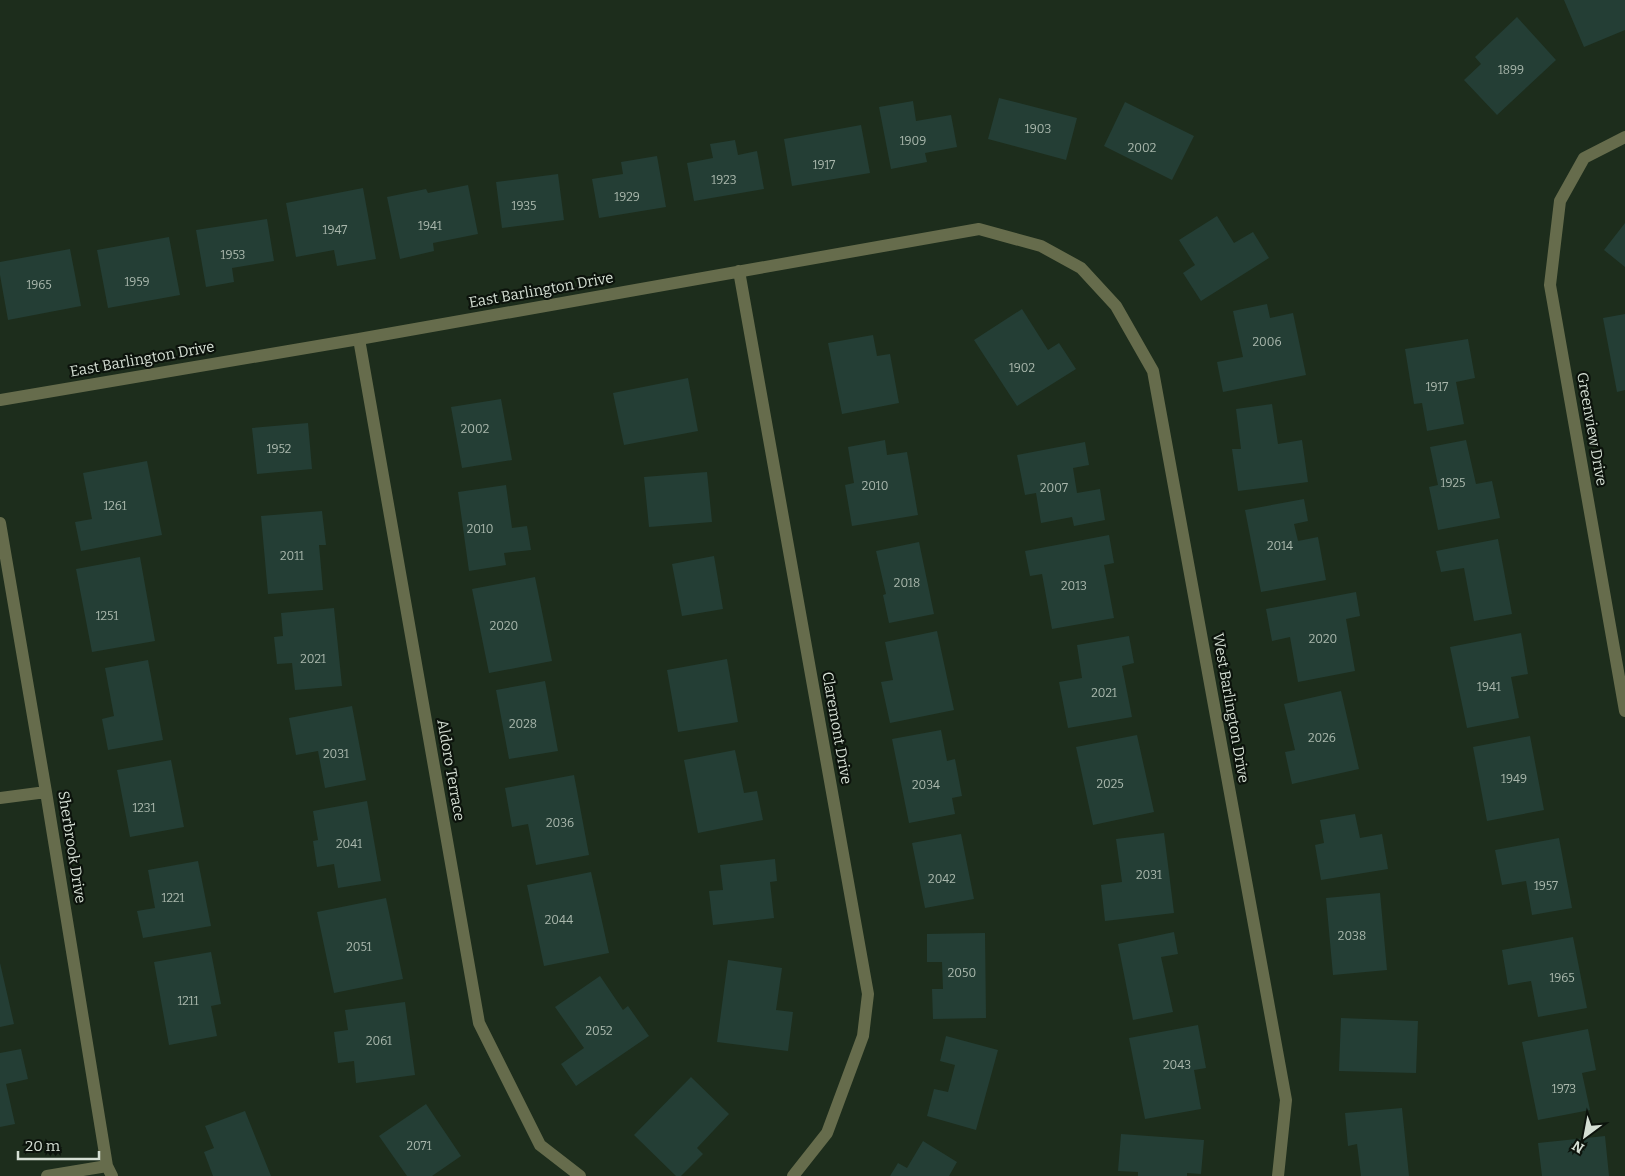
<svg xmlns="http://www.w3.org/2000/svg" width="1625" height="1176" viewBox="0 0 1625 1176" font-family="Bitter,serif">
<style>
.building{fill:#243e35}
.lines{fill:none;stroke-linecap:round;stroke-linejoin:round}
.minor{stroke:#666c4c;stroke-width:12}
.labels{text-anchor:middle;stroke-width:4.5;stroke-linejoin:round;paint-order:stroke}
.number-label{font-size:12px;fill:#a9b7ac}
.street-label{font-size:15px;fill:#d5dfd4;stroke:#0c130c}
</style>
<rect width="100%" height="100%" fill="#1d2d1c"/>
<path class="building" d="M1564,0h61v30l-41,17z
M1517,17l39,43 -59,55 -33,-35 17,-16 -6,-7z
M999,98l78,20 -11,42 -78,-21z
M913,101l3,20 35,-6 6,32 -32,6 2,9 -36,7 -12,-62z
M1125,102l69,34 -22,44 -68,-34z
M861,125l9,48 -78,13 -8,-47z
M735,140l3,15 19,-4 7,38 -70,12 -7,-38 26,-5 -3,-14z
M657,156l9,51 -67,11 -7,-39 31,-5 -2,-12z
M558,174l6,46 -62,8 -6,-46z
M468,185l10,49 -45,9 1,8 -34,8 -13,-62 39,-8 2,4z
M363,188l13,71 -39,7 -3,-16 -38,7 -10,-54z
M1217,216l17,27 19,-11 16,26 -68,43 -18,-28 12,-8 -16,-25z
M267,219l7,42 -42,7 2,14 -28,5 -10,-57z
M1625,223v44l-21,-17z
M169,237l11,58 -72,13 -11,-58z
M70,249l11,57 -73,14 -8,-45v-13z
M1267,304l3,14 23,-5 13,62 -83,17 -6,-30 26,-5 -10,-46z
M1022,309l26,41 11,-7 17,26 -59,37 -43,-66z
M1625,314v76l-8,2 -14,-74z
M873,335l4,21 13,-2 9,49 -57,11 -14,-71z
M1468,339l7,39 -19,4 8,42 -37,7 -5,-28 -8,1 -9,-55z
M688,378l10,53 -74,14 -11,-52z
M501,399l11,61 -50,8 -11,-61z
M1272,404l6,40 24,-4 6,42 -70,9 -6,-42h9l-5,-40z
M308,423l4,46 -55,5 -5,-46z
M885,440l2,15 20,-3 11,63 -66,11 -7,-41 9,-2 -6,-36z
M1466,440l10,44 16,-3 8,37 -62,12 -9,-43 9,-2 -8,-38z
M1085,442l4,23 -16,3 4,25 23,-4 5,31 -31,6 -2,-9 -31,6 -5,-30 -11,2 -8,-40z
M147,461l15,74 -81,16 -6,-29 17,-3 -9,-46z
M707,472l5,50 -63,5 -5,-50z
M506,485l6,43 15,-2 4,24 -27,3 2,12 -37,6 -11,-79z
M1304,499l4,22 -14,3 4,17 20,-4 8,43 -65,12 -16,-82z
M322,511l4,34h-7l4,45 -55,4 -7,-78z
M1109,535l5,28 -10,2 10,53 -62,11 -10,-55 -12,2 -5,-25z
M1498,539l14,75 -38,7 -10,-53 -23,4 -5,-21z
M919,542l15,72 -45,9 -6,-28 3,-1 -10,-43z
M714,556l9,53 -41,7 -10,-52z
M140,557l15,84 -63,11 -16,-83z
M535,577l17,84 -63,12 -17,-84z
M1356,592l4,24 -14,3 9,52 -57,11 -8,-45 -18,4 -6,-32z
M334,608l8,78 -47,4 -3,-27 -15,1 -3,-27 9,-1 -2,-23z
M937,631l17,79 -64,13 -9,-41 12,-2 -8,-38z
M1521,633l7,41 -17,3 8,41 -52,10 -17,-81z
M1129,636l5,27 -12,3 10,51 -64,11 -9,-46 23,-4 -5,-33z
M727,659l11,63 -60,10 -11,-62z
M148,660l15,80 -55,10 -6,-31 12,-3 -9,-48z
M545,681l13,70 -49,8 -13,-69z
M1341,691l18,78 -67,15 -7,-32 10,-2 -11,-46z
M352,706l14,74 -41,8 -7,-37 -22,4 -7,-37z
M941,730l6,31 8,-2 7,37 -10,2 3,16 -46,9 -17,-84z
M1137,735l17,77 -61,13 -17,-78z
M1530,736l14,74 -57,11 -14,-74z
M735,750l9,43 13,-2 6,29 -65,13 -14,-73z
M171,760l13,67 -54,10 -13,-67z
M574,775l15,80 -53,10 -8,-41 -16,3 -7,-39z
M367,801l14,80 -43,7 -4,-24 -17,3 -4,-26 5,-1 -5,-29z
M1355,814l5,24 22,-4 6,35 -67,11 -6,-35 9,-2 -4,-23z
M1164,833l10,80 -69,8 -4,-36 21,-3 -6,-43z
M961,834l13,65 -49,9 -13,-65z
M1559,838l13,70 -40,7 -6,-34 -24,4 -7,-35z
M775,859l2,22 -7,1 4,36 -61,7 -4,-34 14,-1 -3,-25z
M198,861l13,65 -68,12 -6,-27 18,-3 -7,-38z
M591,872l18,81 -65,13 -17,-81z
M1380,893l7,77 -54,5 -7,-77z
M386,898l17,81 -69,14 -17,-81z
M1174,932l4,22 -17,3 12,55 -40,8 -15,-76z
M985,933l1,85 -53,1 -1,-30h11l-1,-27h-15v-28z
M1573,937l14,71 -49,9 -7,-36 -23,4 -6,-35z
M211,952l10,52 -10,2 6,30 -48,9 -15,-83z
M728,960l54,8 -6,42 17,2 -5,39 -71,-9z
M0,963l14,61 -14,3z
M600,976l23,34 5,-4 21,30 -73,50 -15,-22 23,-16 -29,-41z
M405,1002l10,73 -59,8 -2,-22 -16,2 -4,-31 14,-2 -3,-20z
M1341,1018l77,3 -2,52 -77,-2z
M1198,1025l8,43 -12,2 7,39 -56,10 -16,-81z
M1588,1029l8,41 -14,3 8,37 -52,10 -16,-78z
M946,1036l52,14 -22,80 -49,-14 7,-27 14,3 7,-27 -15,-4z
M21,1049l7,30 -22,5 9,40 -15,3v-74z
M691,1077l38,37 -32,34 6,6 -22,22h-5l-42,-41z
M426,1104l35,52 -29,20h-25l-28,-40z
M1402,1108l7,68h-48l-4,-32 -9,2 -3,-33z
M245,1111l26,65h-58l-9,-24 10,-4 -9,-22z
M1121,1134l83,6 -3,34 -14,-1v3h-49v-4l-20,-1z
M1605,1136l4,40h-67l-4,-33z
M923,1141l34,21 -8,14h-59l8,-13 9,5z"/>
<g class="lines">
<path class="minor" d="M1625,137l-41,21 -24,43 -10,84 75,426
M739,271l129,723 -5,42 -36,97 -34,43
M359,339l120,684 61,122 40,31
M0,400l359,-61 620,-110 62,17 40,22 35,38 37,65 133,729 -8,76
M0,523l46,269 61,374 5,10
M0,798l46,-6
M47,1176l60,-10"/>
</g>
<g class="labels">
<g class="number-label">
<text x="1511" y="74">1899</text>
<text x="1038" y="133">1903</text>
<text x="913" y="145">1909</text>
<text x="1142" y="152">2002</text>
<text x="824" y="169">1917</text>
<text x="724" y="184">1923</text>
<text x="627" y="201">1929</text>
<text x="524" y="210">1935</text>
<text x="430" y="230">1941</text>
<text x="335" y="234">1947</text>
<text x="233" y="259">1953</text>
<text x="137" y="286">1959</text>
<text x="39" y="289">1965</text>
<text x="1267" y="346">2006</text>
<text x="1022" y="372">1902</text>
<text x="1437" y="391">1917</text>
<text x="475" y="433">2002</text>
<text x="279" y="453">1952</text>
<text x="1453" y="487">1925</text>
<text x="875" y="490">2010</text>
<text x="1054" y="492">2007</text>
<text x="115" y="510">1261</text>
<text x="480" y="533">2010</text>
<text x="1280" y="550">2014</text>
<text x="292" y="560">2011</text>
<text x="907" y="587">2018</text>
<text x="1074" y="590">2013</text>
<text x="107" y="620">1251</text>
<text x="504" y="630">2020</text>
<text x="1323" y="643">2020</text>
<text x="313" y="663">2021</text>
<text x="1489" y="691">1941</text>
<text x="1104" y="697">2021</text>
<text x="523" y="728">2028</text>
<text x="1322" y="742">2026</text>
<text x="336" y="758">2031</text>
<text x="1514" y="783">1949</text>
<text x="1110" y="788">2025</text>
<text x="926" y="789">2034</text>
<text x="144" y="812">1231</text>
<text x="560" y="827">2036</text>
<text x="349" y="848">2041</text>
<text x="1149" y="879">2031</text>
<text x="942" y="883">2042</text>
<text x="1546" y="890">1957</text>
<text x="173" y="902">1221</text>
<text x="559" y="924">2044</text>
<text x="1352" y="940">2038</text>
<text x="359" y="951">2051</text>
<text x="962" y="977">2050</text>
<text x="1562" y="982">1965</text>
<text x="188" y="1005">1211</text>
<text x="599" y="1035">2052</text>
<text x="379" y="1045">2061</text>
<text x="1177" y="1069">2043</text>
<text x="1564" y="1093">1973</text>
<text x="419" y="1150">2071</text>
</g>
<g class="street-label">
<text transform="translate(541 290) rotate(-10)" y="5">East Barlington Drive</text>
<text transform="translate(142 359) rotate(-10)" y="5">East Barlington Drive</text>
<text transform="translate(1592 429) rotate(80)" y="5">Greenview Drive</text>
<text transform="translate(1231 708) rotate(80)" y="5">West Barlington Drive</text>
<text transform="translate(837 728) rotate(80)" y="5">Claremont Drive</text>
<text transform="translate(451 770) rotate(80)" y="5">Aldoro Terrace</text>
<text transform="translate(72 847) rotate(81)" y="5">Sherbrook Drive</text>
</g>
</g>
<g transform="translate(1585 1136) rotate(212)" stroke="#0c130c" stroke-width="4" paint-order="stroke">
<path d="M0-4L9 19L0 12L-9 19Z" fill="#d5dfd4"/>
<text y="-8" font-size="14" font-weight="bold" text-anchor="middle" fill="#d5dfd4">N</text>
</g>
<path d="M18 1151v8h81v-8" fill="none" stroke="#d5dfd4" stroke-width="2.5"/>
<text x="25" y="1151" font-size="15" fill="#d5dfd4" stroke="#0c130c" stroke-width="4" paint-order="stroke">20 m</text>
</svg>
